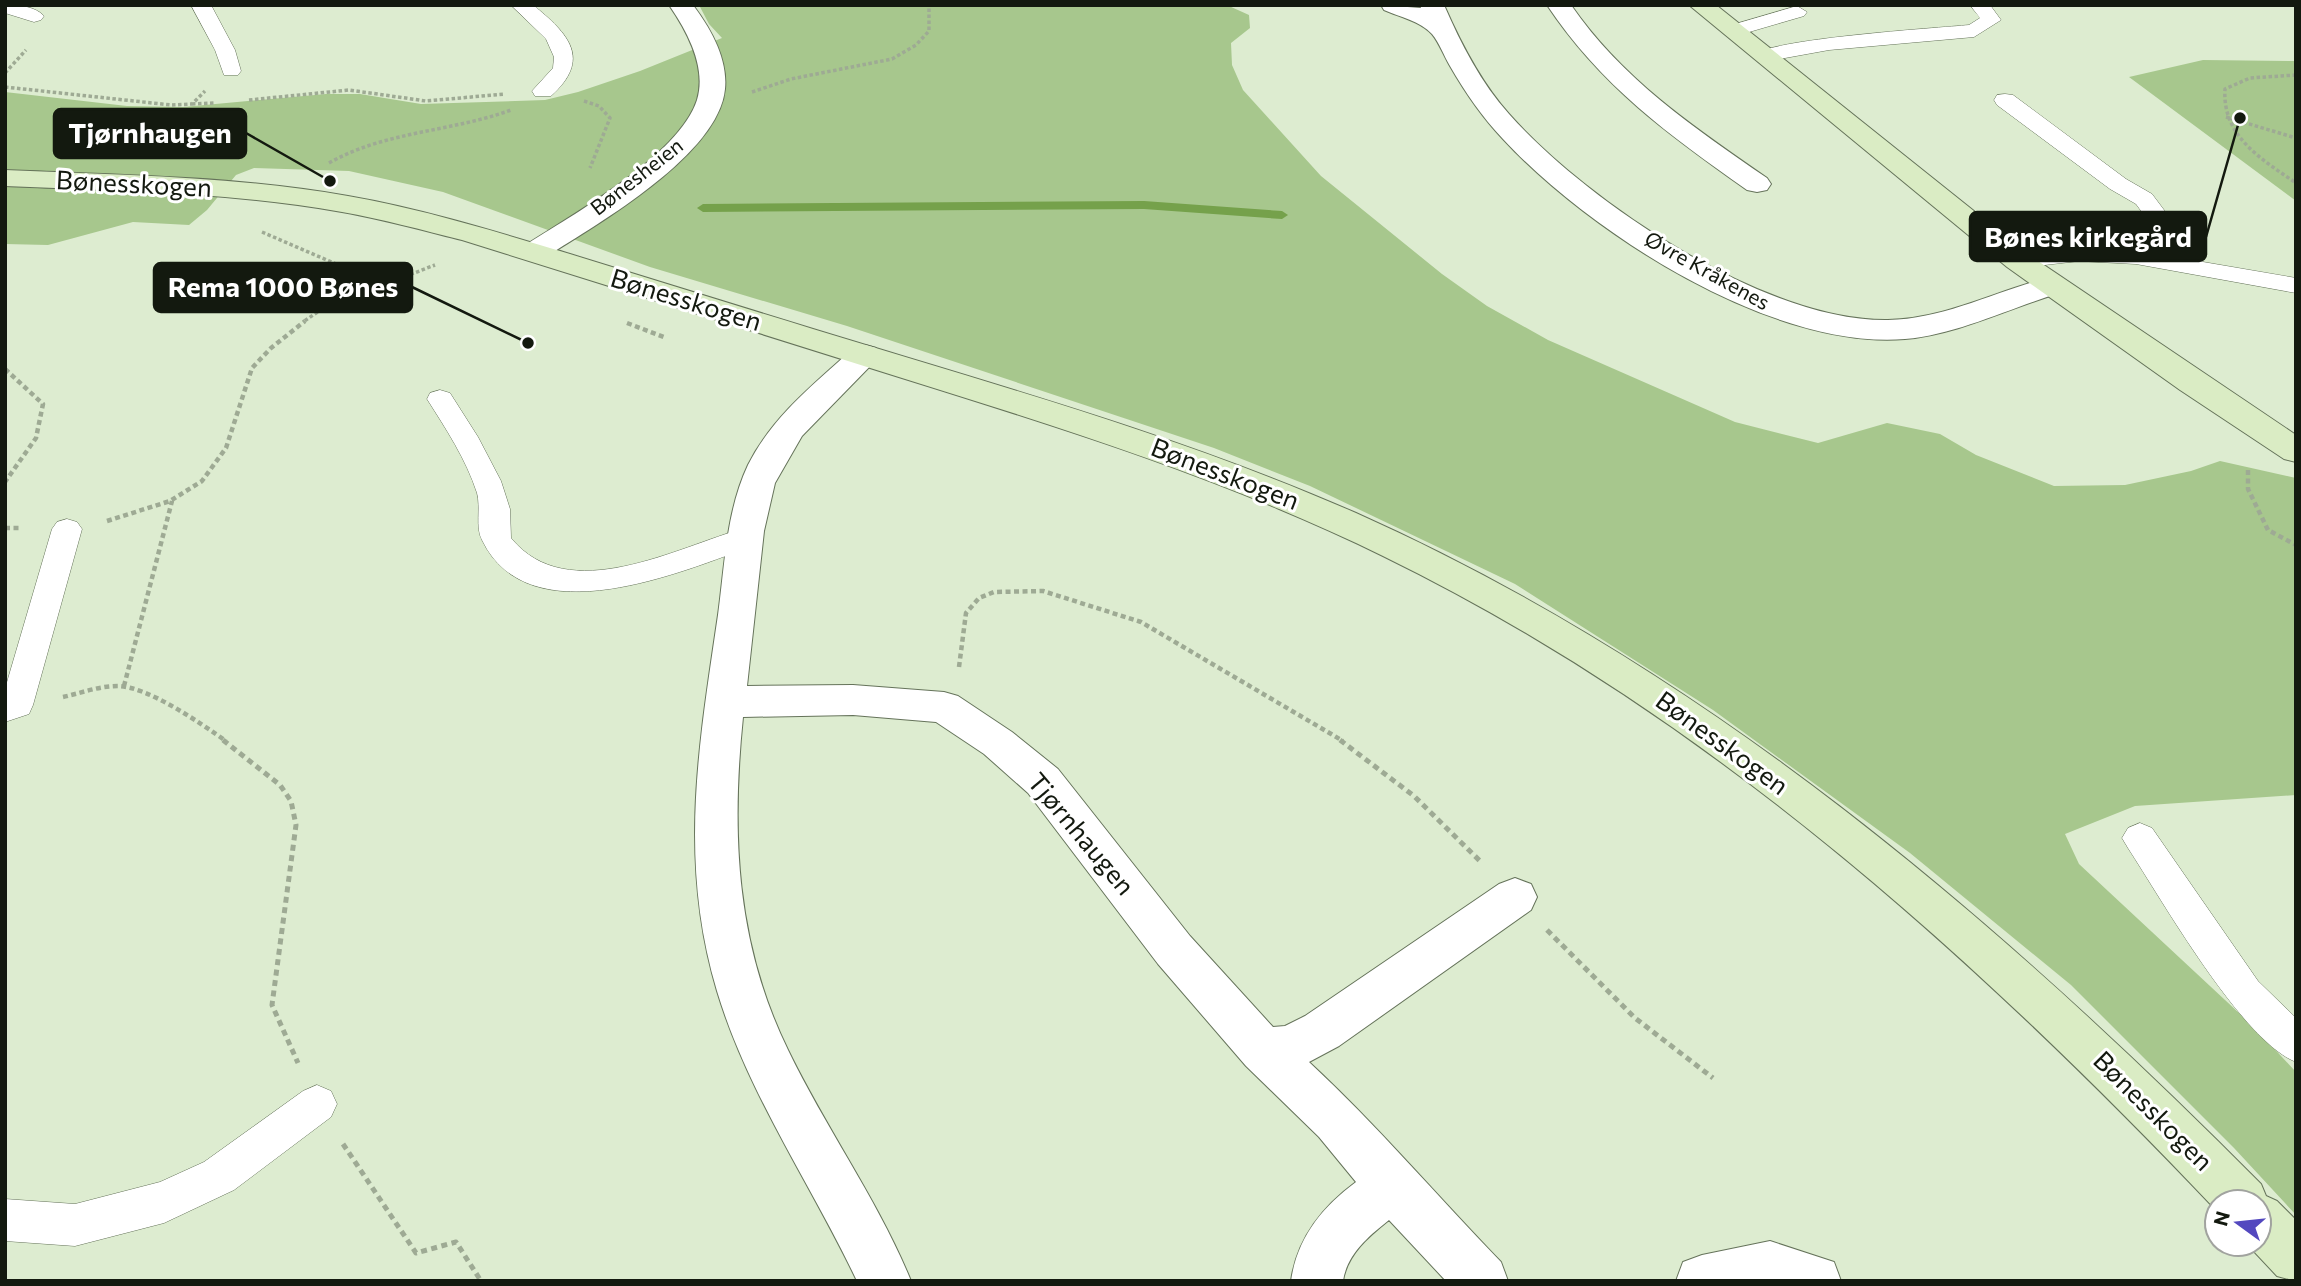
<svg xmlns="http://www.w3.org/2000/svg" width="2301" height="1286" viewBox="0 0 2301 1286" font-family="Commissioner,sans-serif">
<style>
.green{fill:#a7c78d}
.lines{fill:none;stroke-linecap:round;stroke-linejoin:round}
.stream{fill:#75a14b;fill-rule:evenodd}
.lane-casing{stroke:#65735a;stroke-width:1}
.street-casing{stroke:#65735a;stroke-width:2}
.secondary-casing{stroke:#65735a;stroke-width:2}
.path-far2{stroke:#9eaa94;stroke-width:3.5;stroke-dasharray:3.5 2.5;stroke-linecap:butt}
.path-far1{stroke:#9eaa94;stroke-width:4.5;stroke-dasharray:5 3.5;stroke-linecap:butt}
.path{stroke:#9eaa94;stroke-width:5;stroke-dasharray:6 4.5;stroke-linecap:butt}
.lane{fill:#fff;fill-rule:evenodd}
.street{fill:#fff;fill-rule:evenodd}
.secondary{fill:#daecc4;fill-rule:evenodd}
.labels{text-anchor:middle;stroke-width:6;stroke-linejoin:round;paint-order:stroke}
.far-street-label{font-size:21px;fill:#13190f;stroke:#fff}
.street-label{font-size:26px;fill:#13190f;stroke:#fff}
.leader{fill:none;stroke:#13190f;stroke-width:2.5}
.callout-dot{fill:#13190f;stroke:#fff;stroke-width:2.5}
.callout{fill:#13190f;stroke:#13190f;stroke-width:2.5}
.callout-label{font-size:28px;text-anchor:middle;font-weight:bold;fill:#fff}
</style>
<rect width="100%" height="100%" fill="#ddecd0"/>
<path class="green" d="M699,5l530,1 20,9 1,13 -19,15 1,22 11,25 78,86 121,98 45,32 61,34 187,82 83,21 69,-20 53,11 36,21 78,31 71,-1 66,-14 29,-10 76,17v317l-161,11 -70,28 14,30 175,163 42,45v143l-62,-67 -163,-163 -161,-132 -197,-143 -198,-126 -205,-98 -96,-38 -367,-122 -197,-59 -207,-75 -94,-21 -95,-3 -18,7 -29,35 -18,15 -56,-3 -85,23 -43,-1v-152l122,14 56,1 143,-13h34l61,10 124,-4 33,-8 62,-21 82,-33 -13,-14z
M2203,60l93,1v140l-167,-124z"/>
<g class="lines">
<path class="stream" d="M1144,201l138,10 6,4 -6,4 -138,-10 -441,3 -6,-4 6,-4z"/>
<defs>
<path id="lane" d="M5,5c13,0 30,1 39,11l-3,4 -7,2 -29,-9z
M191,5h20l24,45 6,21 -3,4h-14l-9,-25z
M511,5h22c36,29 59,54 18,91h-16l-3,-5 21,-23 1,-11 -8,-18z
M1970,5h20l11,15 -27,17 -145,13 -66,12 -10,-6c12,-17 185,-28 216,-31l11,-7z
M1797,6l10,6 -3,4 -72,21 -10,-6 3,-4z
M2005,94l8,1 113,84 26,15 51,68 93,16v15l-160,-29 -57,-3 -61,7 -9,-2 -3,-5 3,-5c55,-14 111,-9 166,1l-39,-53 -26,-15 -113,-84 -3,-5 3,-5z
M440,390l10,3 28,44 23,44 9,28 1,29c57,70 166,9 234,-10l10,3 5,7 -5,7c-71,26 -226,93 -273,-5 -7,-13 -1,-32 -5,-47 -11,-34 -31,-64 -50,-94l3,-6z
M67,519l10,3 5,7 -49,176 -4,9 -24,8v-33l47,-160 5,-7z
M2140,823l12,5 106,153 38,37v44c-54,-21 -134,-162 -168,-214l-6,-10 6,-10z
M317,1085l14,6 6,13 -6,13 -97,73 -70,33 -89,23 -70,-5v-42l70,5 85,-22 44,-20 99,-71z"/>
<path id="street" d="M669,5h24c18,24 35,54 32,84 -6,66 -129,136 -181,169l-10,3 -10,-3 -5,-6 5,-6c48,-31 155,-90 173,-146 10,-33 -10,-69 -28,-95z
M1381,5l40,3 -1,-3h24c17,39 37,78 65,109 79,89 257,208 379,206 58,-1 109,-30 164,-43l11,3 4,6 -4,6c-52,15 -103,42 -158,47 -133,11 -315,-106 -402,-200 -21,-22 -38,-47 -53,-73 -6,-10 -11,-24 -18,-32 -12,-13 -32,-17 -48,-24z
M1547,5h24c51,74 123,123 196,173l4,6 -4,6 -10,2 -10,-2c-78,-55 -146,-104 -200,-185z
M865,345l11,3 5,7 -79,81 -27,47 -11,48 -17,155 106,-1 91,7 14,4 54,36 46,37 132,167 83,91 12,-1 20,-10 194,-132 16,-6 16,6 6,13 -6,13 -192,136 -30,16c68,63 128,134 192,200l7,19h-62l-57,-61c-20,16 -42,34 -46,61h-52c6,-43 31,-74 65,-99l-37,-45 -73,-71 -88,-102 -130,-171 -44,-39 -48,-32 -83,-7 -110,2c-12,116 -7,227 45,333 38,79 90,150 123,231h-54c-46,-97 -109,-187 -140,-290 -39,-130 -18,-247 1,-376 7,-51 8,-103 30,-150 24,-48 67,-82 106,-117z
M1770,1241l64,21 7,19h-165l7,-19 19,-7z"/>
<path id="secondary" d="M1689,5h27l313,250 267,180v27l-12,-3 -104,-69 -173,-123z
M5,170c114,5 230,6 343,26 75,13 149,36 222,58 81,25 162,50 243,75 183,56 368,107 543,184 349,156 638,402 905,671l5,12 11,5 19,19v61l-19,-5 -30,-32h12v-42h-42v9c-245,-258 -512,-498 -834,-655 -155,-76 -317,-127 -481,-178 -146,-46 -293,-92 -440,-138 -40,-10 -80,-21 -120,-28 -111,-20 -225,-21 -337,-26z"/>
</defs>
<use href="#lane" class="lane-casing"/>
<use href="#street" class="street-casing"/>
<use href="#secondary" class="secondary-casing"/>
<path class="path-far2" d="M5,73l21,-23
M2296,75l-46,3 -25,11c-3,47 36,70 71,94
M5,87l166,18 21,-1 13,-13
M752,92l39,-13 101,-20 24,-14 13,-14v-26
M249,100l100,-10 77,11 79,-7
M584,101l15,5 11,12 -20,50
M192,104l24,-1
M2226,117l70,21
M329,163c56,-32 122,-31 182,-53
M262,232l74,32 13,13 -1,14 -45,31
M348,291l14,2 73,-28"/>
<path class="path-far1" d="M627,323l37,14
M5,369l38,35 -7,34 -31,44
M2248,470v19l20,41 28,15
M107,521l63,-20 32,-20 24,-33 26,-80 19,-20 34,-27
M5,528h17
M959,667l7,-54 13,-15 15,-6 49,-1 98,31 202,119
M124,686l48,-185
M63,697c18,-4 36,-11 55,-11 31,1 82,37 108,55"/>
<path class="path" d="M223,740l57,45 11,16 5,24 -24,180 26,58
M1340,740l74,56 68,67
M1547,930l88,88 78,60
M343,1144l73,109 40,-11 25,39"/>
<use href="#lane" class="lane"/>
<use href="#street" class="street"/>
<use href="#secondary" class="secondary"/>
</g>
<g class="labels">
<g class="far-street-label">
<text transform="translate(637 177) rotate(-38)" y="7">Bønesheien</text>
<text transform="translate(1707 271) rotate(29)" y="7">Øvre Kråkenes</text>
</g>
<g class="street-label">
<text transform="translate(134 184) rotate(3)" y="9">Bønesskogen</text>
<text transform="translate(686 300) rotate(17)" y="9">Bønesskogen</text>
<text transform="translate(1225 474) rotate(21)" y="9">Bønesskogen</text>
<text transform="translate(1722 743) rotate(36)" y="9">Bønesskogen</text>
<text transform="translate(1081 834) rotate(50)" y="9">Tjørnhaugen</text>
<text transform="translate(2153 1111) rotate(45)" y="9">Bønesskogen</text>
</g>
</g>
<path class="leader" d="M330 181L246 133M2240 118L2206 237M528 343L412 287"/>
<g class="callout-dot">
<circle cx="330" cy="181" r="7"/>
<circle cx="2240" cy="118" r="7"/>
<circle cx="528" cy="343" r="7"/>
</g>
<g class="callout">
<rect x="54" y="109" width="192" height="49" rx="7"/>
<rect x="1970" y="212" width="236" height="49" rx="7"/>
<rect x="154" y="263" width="258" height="49" rx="7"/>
</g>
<g class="callout-label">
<text x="150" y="143">Tjørnhaugen</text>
<text x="2088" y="247">Bønes kirkegård</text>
<text x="283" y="297">Rema 1000 Bønes</text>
</g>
<rect width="2301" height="1286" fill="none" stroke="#13190f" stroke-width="14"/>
<g transform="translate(2238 1223) rotate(285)"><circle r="33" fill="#ffffff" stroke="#a1a39f" stroke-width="2"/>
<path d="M0-5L12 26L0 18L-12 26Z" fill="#5348bf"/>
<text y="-10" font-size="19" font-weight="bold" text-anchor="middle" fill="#13190f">N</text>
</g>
</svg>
